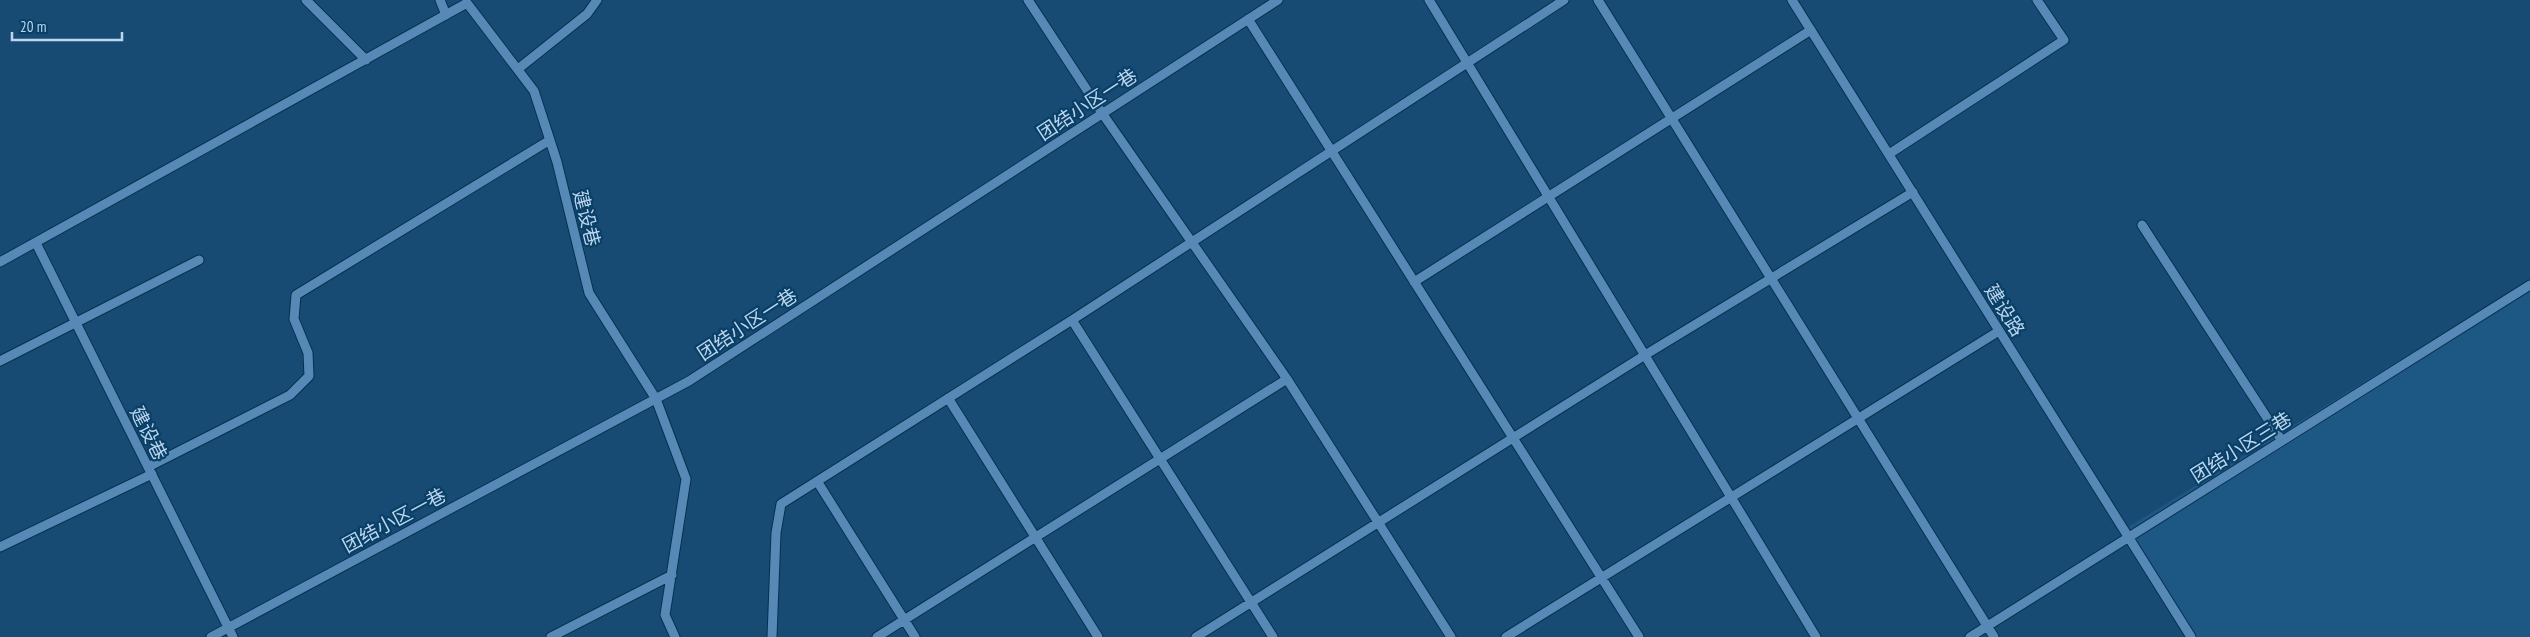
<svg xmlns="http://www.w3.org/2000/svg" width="2530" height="637" viewBox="0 0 2530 637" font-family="'PT Sans Narrow','Noto Sans SC',sans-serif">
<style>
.built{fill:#1d5784}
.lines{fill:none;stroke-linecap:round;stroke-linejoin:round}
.minor-casing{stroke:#08304f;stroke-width:11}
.minor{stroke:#5789b6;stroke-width:9}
.labels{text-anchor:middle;stroke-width:4.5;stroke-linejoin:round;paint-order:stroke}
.street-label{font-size:19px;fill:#bcd5ee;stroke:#094068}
</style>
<rect width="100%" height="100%" fill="#184b74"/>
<path class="built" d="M2530,280v357h-338l-67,-108z"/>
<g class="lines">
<defs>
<path id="minor" d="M306,0l60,60
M440,0l6,15
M1028,0l74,113 185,266 164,258
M1429,0l387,637
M1598,0l396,637
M1792,0l399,637
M1248,19l391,618
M518,69l69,-55 10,-14
M1889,154l175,-114 -27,-40
M2142,225l140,216
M36,243l197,394
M0,262l467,-259 67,88 23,71 32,131 67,106 30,80 -21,136 10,22
M1414,282l397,-252
M1072,320l201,317
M0,361l199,-101
M948,398l150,239
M148,467l142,-72 19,-19 -1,-23 -14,-34 2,-24 254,-155
M817,481l98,156
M0,547l152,-73
M211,637l478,-256 589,-381
M551,637l121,-62
M772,637l4,-104 5,-29 291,-184 492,-320
M877,637l410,-258
M1196,637l449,-282 268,-163
M1506,637l493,-306
M1970,637l560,-352"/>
</defs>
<use href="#minor" class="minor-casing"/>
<use href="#minor" class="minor"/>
</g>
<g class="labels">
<g class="street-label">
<text transform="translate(1087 104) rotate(-33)" y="7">团结小区一巷</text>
<text transform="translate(587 218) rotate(76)" y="7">建设巷</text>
<text transform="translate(2005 310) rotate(58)" y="7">建设路</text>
<text transform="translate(747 324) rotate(-33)" y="7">团结小区一巷</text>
<text transform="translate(149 433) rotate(63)" y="7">建设巷</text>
<text transform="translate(2241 447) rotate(-32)" y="7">团结小区三巷</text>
<text transform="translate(394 520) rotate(-28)" y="7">团结小区一巷</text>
</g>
</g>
<path d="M12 32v8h110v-8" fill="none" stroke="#bcd5ee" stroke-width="2.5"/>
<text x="20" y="32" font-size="15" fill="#bcd5ee" stroke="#094068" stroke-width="4" paint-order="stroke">20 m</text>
</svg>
